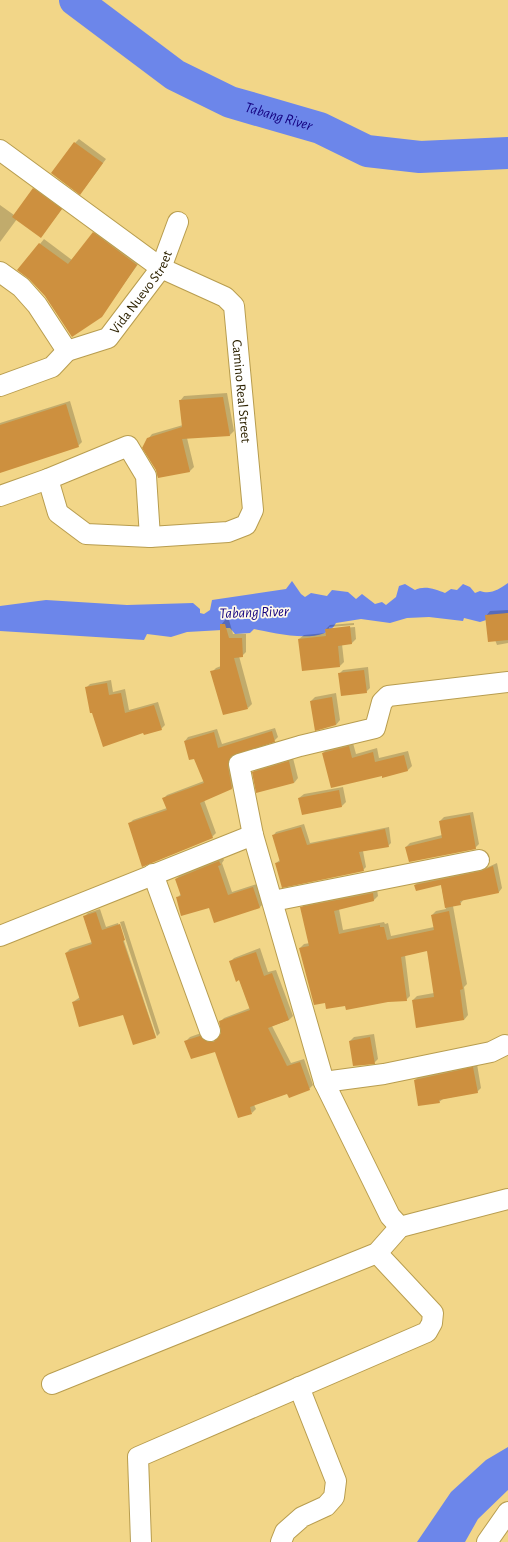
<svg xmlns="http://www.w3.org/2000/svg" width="508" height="1542" viewBox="0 0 508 1542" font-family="'Alegreya Sans',sans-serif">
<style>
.water{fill:#6c86ea}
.shadow{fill:#0003}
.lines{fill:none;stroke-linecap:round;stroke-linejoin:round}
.river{stroke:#6c86ea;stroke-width:32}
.building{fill:#cd903f}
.minor-casing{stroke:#b89d4f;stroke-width:22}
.minor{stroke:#fff;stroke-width:20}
.labels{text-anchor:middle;stroke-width:3.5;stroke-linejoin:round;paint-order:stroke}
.street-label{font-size:14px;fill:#2d2201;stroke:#fff9ea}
.water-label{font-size:15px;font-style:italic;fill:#140280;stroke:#fff9ea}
</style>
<rect width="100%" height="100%" fill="#f2d688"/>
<path class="water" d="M292,581l9,13 4,3 6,-4 16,3 5,-6 16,2 8,7 6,-5 13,10 7,-2 4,3 10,-8 3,-11 6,-2 10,6c9,-5 21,-1 30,3l6,-4 6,1 6,-6 7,3 5,6 5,-2c11,4 19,-2 28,-8v30l-28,9 -16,-4 -1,3 -34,-4 -22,1 -17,5 -29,-4 -25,4c-11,23 -62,10 -82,6l-4,4 -15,1 -5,-6h-5l-3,2 -35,2 -16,5 -24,-3 -3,6 -144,-9v-25l46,-6 81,5 66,-2 7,6v4l4,1 6,-4 2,-10 74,-11z
M508,1447v43l-30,29 -13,23h-48l34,-50 35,-32z"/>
<path class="shadow" d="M79,139l27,20 -22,30 -9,-46z
M38,185l27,20 -24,31 -24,-17 -17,23v-37l14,10z
M98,229l43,31 -40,56 -55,-21 -16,-17 -11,-8 25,-31 28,21z
M227,393l7,38 -4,4 -43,3 7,29 -4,4 -32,6 -10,-38 4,-5 31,-9 -3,-24 4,-5z
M70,401l12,41 -4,4 -78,25v-48z
M508,610v33l-11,2 -11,-29 4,-5z
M225,620h4l4,14h13v18l-4,4h-3l13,48 -4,4 -36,-36 4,-4 5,-2v-41z
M354,623v2l-25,2v2l26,-2 1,12 -4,4 -10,1 2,18 -4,4 -41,-27 5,-4 22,-2v-4l4,-4z
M368,667l2,21 -4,4 -27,-18 4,-4z
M111,680l2,12 12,-3 4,21 29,-8 7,23 -4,4 -16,5 -59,-46 4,-4z
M336,693l4,27 -4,5 -25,-24 4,-4z
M275,728l3,9 -4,4 -41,13 -2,7 5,23 -4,4 -28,12 12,33 -4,4 -83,-13 4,-4 34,-12 -3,-10 3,-3 37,-14 -9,-24 -10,-16 3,-4 29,-8 5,15z
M353,743l3,11 21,-6 2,10 29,-7 4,15 -4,4 -25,4 -60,-21 4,-4z
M293,758l5,20 -4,5 -41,-11 5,-4z
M343,787l3,15 -4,4 -43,-8 5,-4z
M473,812l6,32 -4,4 -69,-1 4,-4 32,-8 -2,-14 4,-4z
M304,824l6,19 79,-16 2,16 -3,3 -25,5 3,16 -3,3 -87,-7 4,-3 -7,-24 3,-4z
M223,858l1,2 -2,3 10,29 25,-8 7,19 -4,4h-50l-33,-9 4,-4 -5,-15 4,-4z
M497,863l5,25 -3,4 -35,7 -4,5 -7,2 14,78 -3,3 4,28 -4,5 -51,-20 4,-4 17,-3 -6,-43 -23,5 5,41 -4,4 -60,4 -46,-56 4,-4 6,-1 -9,-35 5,-5 71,-14 1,7 -4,4 -35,9 4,21 41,-8 1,2 3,-1 3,13 43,-9 -2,-12 4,-4 10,-2 -5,-25 -26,1 4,-4 67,-13z
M100,909l6,18 12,-4 38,114 -22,7 -10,-30 -51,-12 7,-5 -14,-44 4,-4 22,-7 -8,-25 4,-4z
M124,921l36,112 -3,3 -37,-114z
M260,948l8,24 8,-2 17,46 -4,4 -17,6 19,37 13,-4 9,26 -4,4 -21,4 -34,12 2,4 -4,4 -37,-63 -29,-9 4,-4 14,-5 8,7 7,-1 3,-4 -2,-12 4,-4 26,-10 -11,-29 -9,-17 4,-4z
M374,1034l4,25 -4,4 -24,-22 4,-4z
M477,1064l4,24 -4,4 -34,7 -4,3 -24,-22 4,-4z"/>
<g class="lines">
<path class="river" id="s1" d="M75,0l100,75 55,27 90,26 47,23 53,6 88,-4"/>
</g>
<path class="building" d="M74,142l29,21 -23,32 -29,-22z
M33,188l29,21 -21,29 -29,-21z
M93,232l44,33 -35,52 -30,20 -27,-41 -16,-17 -12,-9 22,-27 29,21z
M223,397l7,39 -48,3 8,33 -32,6 -2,-8 -14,-22 5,-10 35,-11 -3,-27z
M66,404l13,43 -79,26v-48z
M508,613v27l-20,2 -3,-27z
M220,624h5l4,14h13l1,19 -9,1 14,51 -25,6 -13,-44 10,-2z
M350,626l2,18 -14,2 2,21 -38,4 -4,-32 28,-3 -1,-7z
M364,670l3,23 -26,3 -3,-23z
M107,683l2,12 12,-2 4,20 29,-8 8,25 -18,5 -1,-2 -40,14 -11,-34h-2l-5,-26z
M332,697l4,28 -21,6 -5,-30z
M272,731l3,11 -44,14 -3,10 4,23 -32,14 13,35 -71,29 -14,-44 39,-13 -5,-12 42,-15 -10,-24 -5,1 -5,-19 30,-9 4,16z
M349,746l3,12 21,-6 2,10 29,-7 4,16 -26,7v-2l-51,12 -9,-35z
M289,761l5,22 -38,10 -4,-21z
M339,790l3,17 -40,8 -4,-17z
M470,815l6,34 -67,13 -4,-15 37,-9 -3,-17z
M301,827l6,18 78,-16 4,18 -30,5 5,19 -82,17 -7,-25 5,-1 -8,-27z
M219,861l2,4 -3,1 10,29 25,-8 7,21 -46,15 -5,-15 -28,8 -5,-19 5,-1 -6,-17z
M493,866l6,27 -39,8 1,4 -16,3 -4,-23 -25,6 -2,-6 67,-14z
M373,893l1,8 -40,10 5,23 41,-9v2h4l3,13 47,-10 -3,-15 18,-4 14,78 -3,1 4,30 -48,8 -4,-28 22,-3 -7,-46 -26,6 6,44 -19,1 -42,8 -1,-4 -19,3 -1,-6 -11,2 -15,-57 10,-2 -9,-39z
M96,912l6,18 18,-6 5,16 -2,1 33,97 -23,7 -10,-30 -44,12 -7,-25 8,-2 -15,-47 27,-9 -9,-28z
M256,952l8,24 8,-3 17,47 -21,8 19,38 13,-4 10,28 -21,8 -2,-4 -37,13 2,7 -14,4 -23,-66 -24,7 -7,-18 16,-5 8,6h6l7,-9 -2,-12 31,-11 -11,-30 -3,2 -7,-21z
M370,1037l5,27 -22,2 -4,-25z
M473,1067l5,26 -39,7 1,3 -22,3 -4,-26z"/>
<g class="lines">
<defs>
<g id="minor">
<path id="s2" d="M0,150l161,118 64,29 9,9 19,204 -7,15 -18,7 -78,5 -64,-3 -28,-21 -10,-34"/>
<path d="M0,272l21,15 16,18 30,46"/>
<path id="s3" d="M0,386l52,-19 15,-16 41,-13 53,-70 17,-46"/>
<path d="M0,496l48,-17 80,-33 18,30 4,61"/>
<path d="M508,682l-120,14 -6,6 -7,26 -75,18 -61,18 14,71 71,247 66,134 10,11 108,-28"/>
<path d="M153,874l57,157"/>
<path d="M273,901l206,-41"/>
<path d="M0,936l253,-101"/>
<path d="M324,1082l60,-8 107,-22 14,-7"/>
<path d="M52,1384l325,-131 23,-26"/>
<path d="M141,1542l-3,-85 289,-125 5,-9 1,-10 -56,-60"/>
<path d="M281,1542l4,-10 17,-15 24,-11 8,-9 2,-16 -37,-94"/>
<path d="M487,1542l21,-30"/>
</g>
</defs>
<use href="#minor" class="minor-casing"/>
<use href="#minor" class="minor"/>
</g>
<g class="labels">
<g class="street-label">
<text dy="5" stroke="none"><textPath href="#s3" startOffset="177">Vida Nuevo Street</textPath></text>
<text dy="5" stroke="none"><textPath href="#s2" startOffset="368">Camino Real Street</textPath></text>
</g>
<g class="water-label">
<text dy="5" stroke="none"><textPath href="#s1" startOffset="237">Tabang River</textPath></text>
<text transform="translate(254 612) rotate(-2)" y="5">Tabang River</text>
</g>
</g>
</svg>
